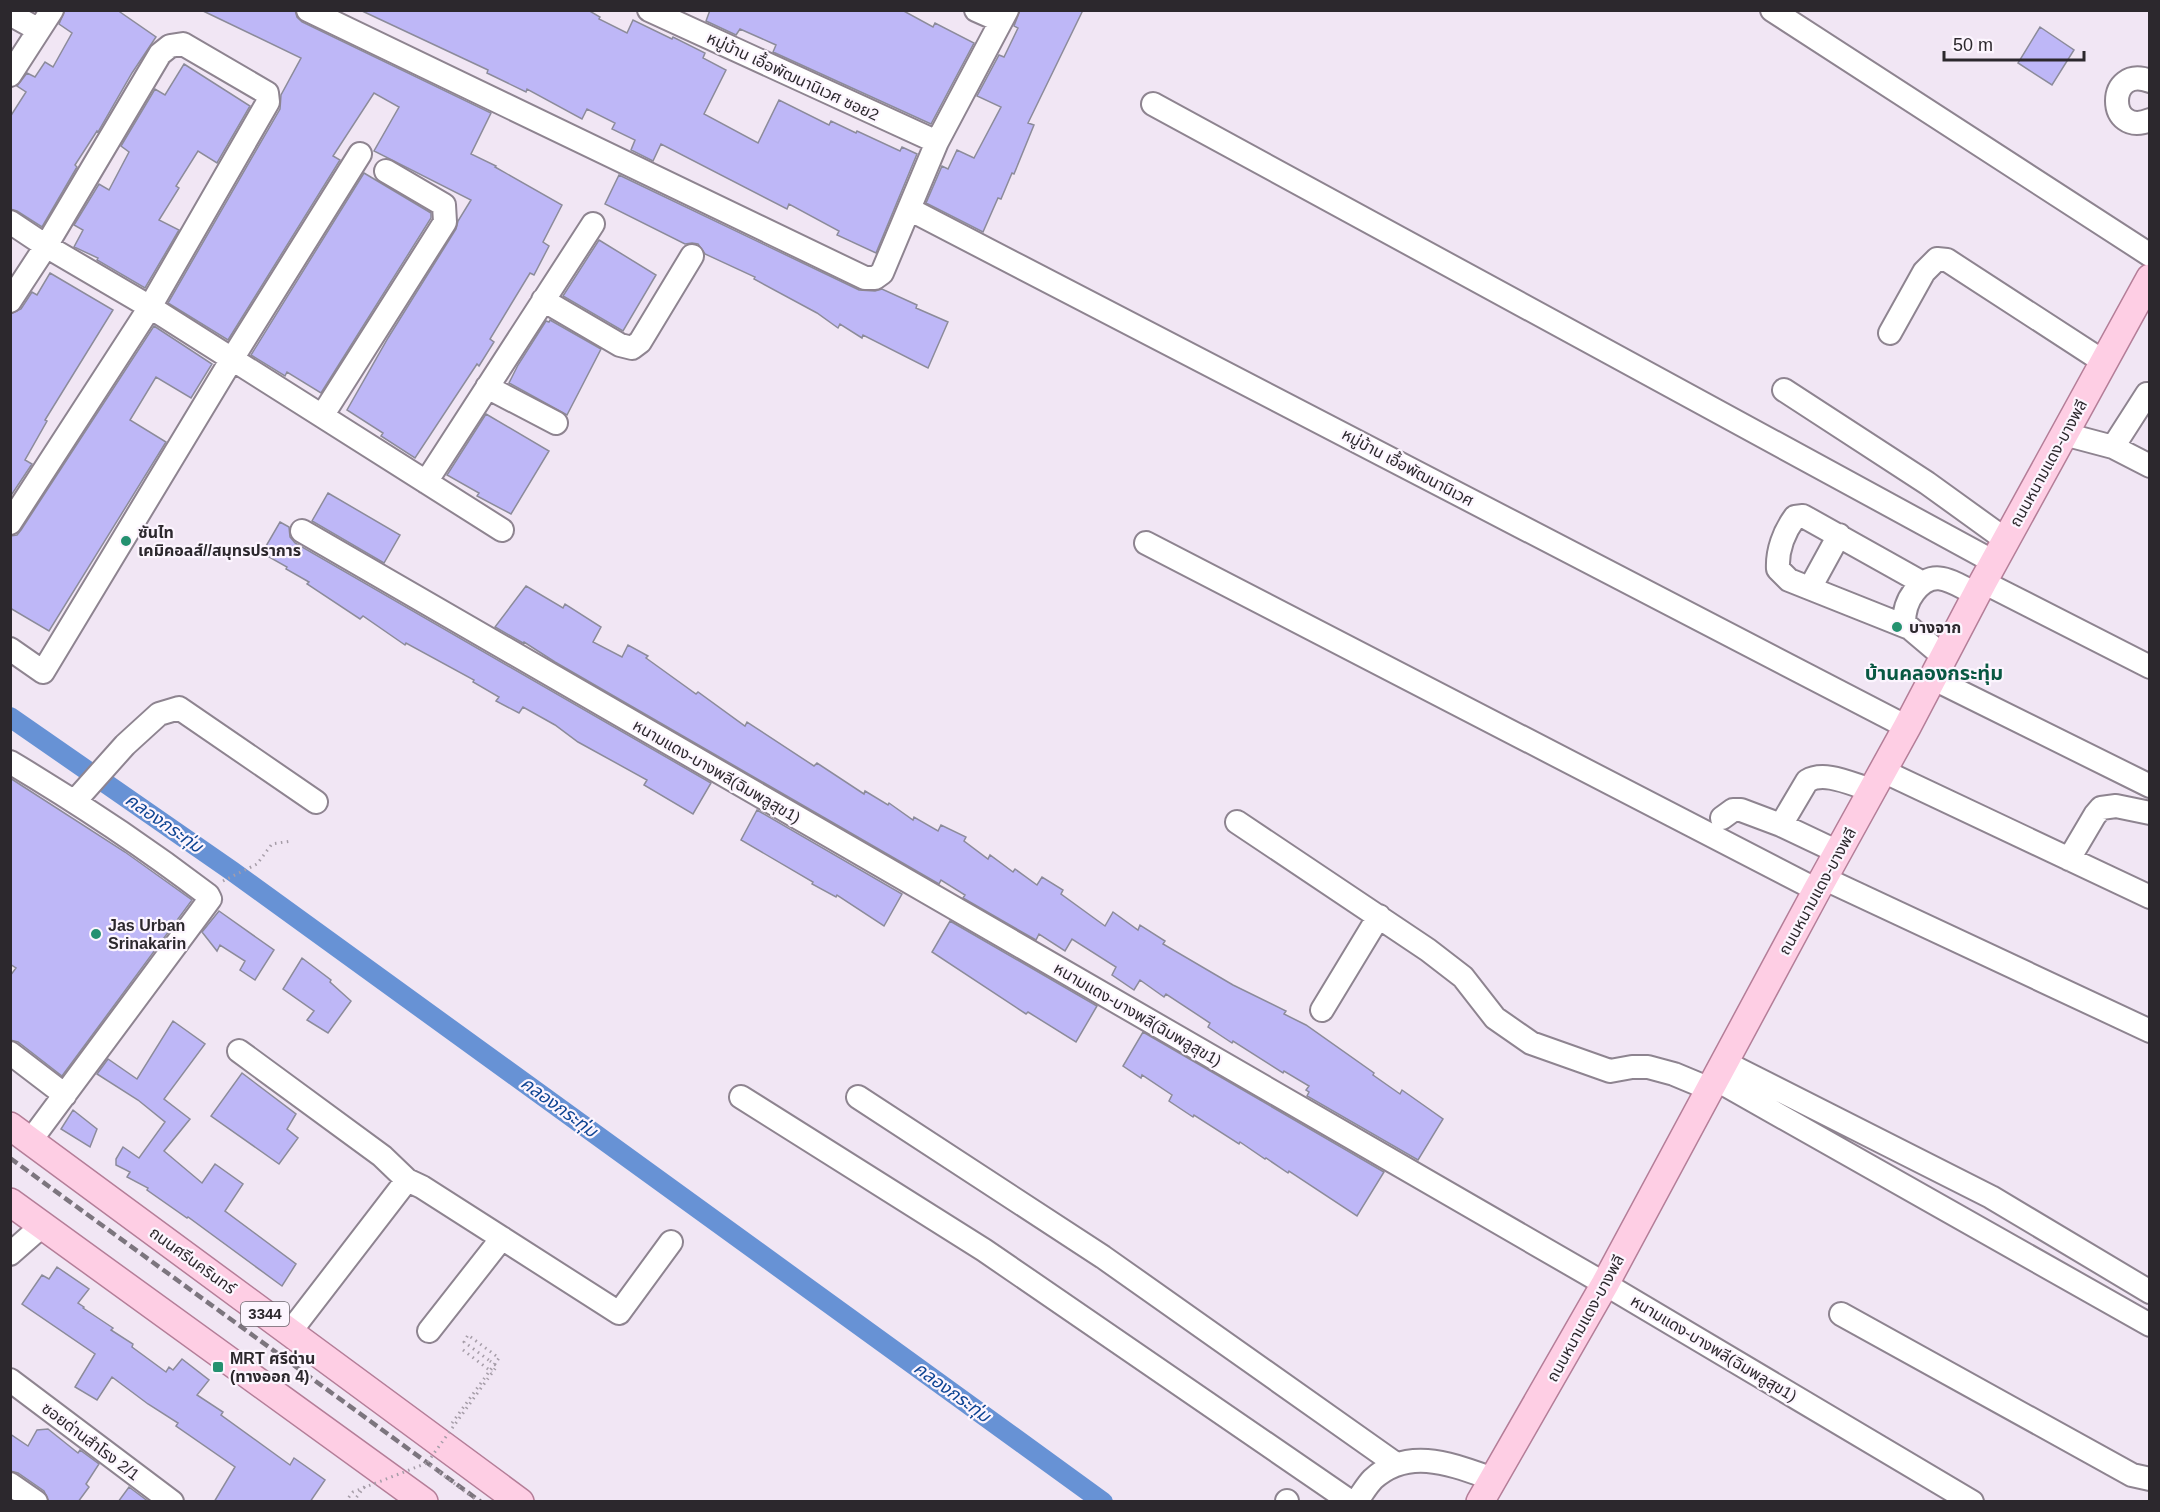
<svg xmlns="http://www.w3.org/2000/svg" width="2160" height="1512" viewBox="0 0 2160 1512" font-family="Helvetica,'Noto Sans Thai',sans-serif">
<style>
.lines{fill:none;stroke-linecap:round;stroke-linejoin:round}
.canal{stroke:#6792d5;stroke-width:20}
.building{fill:#beb7f7;stroke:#8c8b9a;stroke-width:1.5}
.minor-casing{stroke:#8e8490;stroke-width:26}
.major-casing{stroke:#b47e98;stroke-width:30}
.path{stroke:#a69da8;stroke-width:3;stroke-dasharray:1.5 4.5;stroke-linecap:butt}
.minor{stroke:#fff;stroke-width:22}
.major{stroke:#fecee4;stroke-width:27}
.rail{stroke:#7c757e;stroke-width:4.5;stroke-dasharray:9 4.5;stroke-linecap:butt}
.path-bridge{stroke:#a69da8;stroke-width:3;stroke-dasharray:1.5 4.5;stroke-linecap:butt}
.poi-dot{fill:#249170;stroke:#fcf5fe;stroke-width:2}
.labels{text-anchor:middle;stroke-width:4.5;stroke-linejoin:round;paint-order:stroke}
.shield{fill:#fcf5fe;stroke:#6a666c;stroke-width:1.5}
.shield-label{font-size:15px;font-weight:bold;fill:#2c282d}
.street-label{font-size:16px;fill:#2c282d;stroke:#fcf5fe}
.poi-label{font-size:16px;font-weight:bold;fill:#2c282d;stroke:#fcf5fe;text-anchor:start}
.water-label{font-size:18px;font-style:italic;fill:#0e4493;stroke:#fcf5fe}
.quarter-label{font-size:20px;font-weight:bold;fill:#085842;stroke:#fcf5fe}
</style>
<rect width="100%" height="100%" fill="#f1e6f4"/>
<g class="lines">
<path class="canal" d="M10,717l222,154 871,631"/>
</g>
<path class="building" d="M65,10h52l39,27 -24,36 -34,59 -1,-1 -22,34 2,2 -35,60 -25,-16 -7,-2v-92l16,-25 -9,-6 10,-13 8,4 10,-15 8,5 19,-34 -13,-9z
M201,10h94l2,7 5,5 189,91 -20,41 25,12 -1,1 67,38 -19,37 6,4 -15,29 -4,-2 -40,66 4,3 -15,24 -2,-2 -62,94 -34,-22 2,-3 -36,-23 41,-72 68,-109 2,-8 13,-21 -97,-49 25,-44 -25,-14 -41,63 7,4 -112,180 -60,-37 112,-194 1,-14 20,-37z
M360,10h228l12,7 -1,2 28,14 6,-13 39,19 1,-2 32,16 -2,5 23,12 -22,44 54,29 21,-43 50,25 2,-4 25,12 1,-2 43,20 2,-4 15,7 -41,99 -39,-18 2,-4 -50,-27 -2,5 -126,-65 -8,17 -22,-11 4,-10 -23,-11 3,-6 -28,-14 -5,10 -55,-30 -1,3 -39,-19 1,-3z
M710,10h192l31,17 2,-4 39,20 -43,81 -158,-72 3,-7 -36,-16 -4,6 -30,-14z
M1020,10h63l-55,113 6,2 -20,49 -2,-1 -11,26 -3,-1 -15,34 -57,-29 16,-37 6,3 9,-19 17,8 27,-51 -24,-11 22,-41 5,2 14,-29 -4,-2z
M2040,27l34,23 -22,35 -34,-22z
M184,64l66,42 -33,57 -19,-12 -22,35 3,2 -20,32 20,10 -34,58 -48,-28 1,-2 -24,-11 9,-17 -9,-5 25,-41 10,6 20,-38 -8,-6 34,-57 10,6z
M364,173l67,40v5l-110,175 -34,-21 -2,4 -34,-21z
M619,175l240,115 16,1 7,-2 35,16 -1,3 32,14 -20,46 -65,-33 -1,3 -22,-14 -2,4 -21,-15 -63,-34 1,-2 -50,-23 -7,-10 -6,-1 -7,1 -80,-40z
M599,240l57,35 -33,56 -60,-35z
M50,273l63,37 -68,110 2,1 -22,39 7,4 -22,33v-183l11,-5 11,-17 5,3z
M550,320l51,29 -34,66 -58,-32 9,-18 28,-44 3,1z
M154,326l58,38 -21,34 -35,-21 -26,43 36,22 -117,189 -39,-23v-72l7,-1 4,-5z
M486,414l63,37 -38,63 -34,-18 2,-3 -32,-18z
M328,493l72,42 -16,28 -72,-42z
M280,522l9,5 1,10 5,6 416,240 -18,31 -49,-29 3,-5 -69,-38 -23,-17 -32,-18 -4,6 -23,-12 3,-4 -26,-15 1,-2 -68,-37 -1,2 -42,-29 -3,3 -53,-35 2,-2 -23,-13 1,-2 -25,-14z
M526,586l37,22 2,-4 36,23 -8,15 29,15 6,-12 20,11 -2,2 50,36 2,-2 47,34 2,-4 67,44 3,-3 47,31 1,-3 23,14 1,-2 24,17 1,-3 24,14 3,-6 25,12 -2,4 24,18 2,-4 23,17 2,-3 22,16 5,-8 21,13 -2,4 44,32 8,-14 25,18 2,-5 25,16 -2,3 70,41 53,26 -2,3 22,11 68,48 -1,2 27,19 2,-4 41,29 -25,41 -111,-64 2,-4 -3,-2 3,-4 -25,-15 -1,2 -50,-32 -1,2 -24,-16 2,-4 -44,-29 -2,3 -24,-17 -6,10 -22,-15 4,-8 -44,-28 -7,12 -26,-17 -3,6 -73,-42 2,-3 -24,-15 -2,4 -384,-222 -31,-20 -1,1 -28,-16z
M10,778l115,74 67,48 -130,176 -44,-34 -8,-2v-64l6,-8 -6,-4z
M757,810l145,84 -18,32 -47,-31 -1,2 -24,-13 1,-2 -72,-42z
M219,911l55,39 -19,30 -15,-10 5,-9 -25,-16 -3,6 -15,-19z
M950,921l147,85 -21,36 -48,-30 -2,2 -94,-62z
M302,958l29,22 -1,2 21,19 -23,32 -21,-13 7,-9 -31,-22z
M173,1021l32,23 -41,55 26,20 -26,32 38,32 13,-19 28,20 -18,27 71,53 -14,22 -94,-69 -1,1 -40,-28 1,-2 -21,-11 3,-5 -14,-7v-6l7,-12 16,11 26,-36 -27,-22 -41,-26 11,-15 29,20z
M1143,1032l241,140 -27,44 -68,-45 -1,2 -22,-15 -1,1 -25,-17 -1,2 -45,-29 -1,2 -24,-16 3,-6 -30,-20 -1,3 -18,-12z
M242,1073l54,41 -9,15 11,9 -19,26 -68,-48z
M73,1110l24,19 -7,18 -29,-18z
M57,1267l32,22 -11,14 6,4 -1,1 30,20 -2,2 22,14 -1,3 34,25 3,-5 4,3 9,-11 27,21 -12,15 26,17 -2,3 69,50 4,-7 31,22 -15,22h-96l21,-35 -59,-41 2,-3 -30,-19 -36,-27 -15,23 -22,-13 20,-33 -73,-50 20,-29 7,4z
M48,1429l30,24 2,-3 19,14 -13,20 3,3 -11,15h-29l-5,-11 -26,-18 -8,-2v-37l18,12 9,-16z
M129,1487l20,15h-31z"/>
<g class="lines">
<defs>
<path id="minor" d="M308,10l557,268h10l7,-5 55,-131 70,-132
M649,10l288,132
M976,10l25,11
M1772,10l378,245
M10,14l29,16
M10,75l42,-65
M2150,81c-44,-17 -44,57 0,39
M1153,104l841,458
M909,209l998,518
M10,222l36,24 104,61 352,223
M543,300l77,45 12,3 8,-6 52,-86
M10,301l36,-55 114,-192 10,-8 13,-2 84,49 1,9 -118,205 -140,216
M1890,333l34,-61 13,-13 10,1 157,102
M487,387l69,36
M1784,390l143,93 79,57
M322,416l123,-194 -1,-17 -58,-34
M2064,434l49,13 37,19
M2113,447l34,-53h3
M426,482l167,-258
M302,531l1303,753 367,218
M1146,543l671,347
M1983,582l167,85
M1810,588l29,-53
M1907,627l-118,-47 -11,-11c-1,-18 6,-37 17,-52l8,-1 118,66
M10,649l33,23 189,-313 128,-205
M1943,656l-39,-33c0,-11 3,-22 10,-31 20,-26 39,-9 62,2
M1932,678l218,108
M10,762c69,41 135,85 198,133l2,4 -179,241
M1883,771l267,126
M75,801l50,-56 34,-31 20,-6 137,94
M1722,818l11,-8h8l40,15 57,27
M1237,822l191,128 35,27 32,41 36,25 79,28 22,-4h16l26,7 36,15
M1781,825l26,-44c18,-11 46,4 65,9
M2069,859l26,-44 6,-7 15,-2 34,7
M1823,878l327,153
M1322,1010l57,-94
M239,1051l143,105 25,24 -117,152
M10,1053l55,42
M1724,1062l267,135 159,95
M1715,1079l435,246
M741,1097l243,153 367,252
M858,1097l245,160 293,207
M407,1180l15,7 197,126 52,-71
M10,1254l33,-29
M1841,1314l291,161 18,4
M429,1331l73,-93
M10,1380l162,122
M10,1484l26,18
M1287,1501v1
M1356,1502c6,-8 11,-17 17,-23 36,-33 80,-14 120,0"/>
<path id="major" d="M10,1126l510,376
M10,1202l414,300
M1480,1502l125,-218 212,-394 90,-163 76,-145 167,-304"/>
</defs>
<use href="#minor" class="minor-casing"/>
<use href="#major" class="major-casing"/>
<path class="path" d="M223,881l34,-17 15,-20 19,-3
M452,1423l47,-65 -31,-23 -4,7 26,19
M353,1502l12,-16"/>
<use href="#minor" class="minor"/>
<use href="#major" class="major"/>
<path class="rail" d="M10,1158l471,344"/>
<path class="path-bridge" d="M463,1350l29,22
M345,1502l8,-10 74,-29
M479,1502l-52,-39 70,-97 -7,-5"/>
</g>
<g class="poi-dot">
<circle cx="126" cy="541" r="6"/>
<circle cx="1897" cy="627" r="6"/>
<circle cx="96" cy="934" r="6"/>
<rect x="212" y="1361" width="12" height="12" rx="3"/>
</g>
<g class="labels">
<rect class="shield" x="241" y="1302" width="48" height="24" rx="4.5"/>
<g class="shield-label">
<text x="265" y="1319">3344</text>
</g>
<g class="street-label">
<text transform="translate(793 76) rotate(25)" y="6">หมู่บ้าน เอื้อพัฒนานิเวศ ซอย2</text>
<text transform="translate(2048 463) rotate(-61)" y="6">ถนนหนามแดง-บางพลี</text>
<text transform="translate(1408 467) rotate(28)" y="6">หมู่บ้าน เอื้อพัฒนานิเวศ</text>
<text transform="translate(717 771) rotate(30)" y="6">หนามแดง-บางพลี(ฉิมพลูสุข1)</text>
<text transform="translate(1817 891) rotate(-61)" y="6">ถนนหนามแดง-บางพลี</text>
<text transform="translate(1138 1014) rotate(30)" y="6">หนามแดง-บางพลี(ฉิมพลูสุข1)</text>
<text transform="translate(193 1260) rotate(36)" y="6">ถนนศรีนครินทร์</text>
<text transform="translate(1585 1318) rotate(-61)" y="6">ถนนหนามแดง-บางพลี</text>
<text transform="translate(1714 1348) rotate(31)" y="6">หนามแดง-บางพลี(ฉิมพลูสุข1)</text>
<text transform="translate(91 1441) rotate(37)" y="6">ซอยด่านสำโรง 2/1</text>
</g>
<g class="poi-label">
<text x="138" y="538">ซันไท<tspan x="138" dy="18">เคมิคอลส์//สมุทรปราการ</tspan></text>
<text x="1909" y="633">บางจาก</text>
<text x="108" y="931">Jas Urban<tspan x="108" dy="18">Srinakarin</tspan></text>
<text x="230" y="1364">MRT ศรีด่าน<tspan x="230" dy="18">(ทางออก 4)</tspan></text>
</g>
<g class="water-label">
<text transform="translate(164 823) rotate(35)" y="6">คลองกระทุ่ม</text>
<text transform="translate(559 1107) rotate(36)" y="6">คลองกระทุ่ม</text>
<text transform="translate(952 1392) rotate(36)" y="6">คลองกระทุ่ม</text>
</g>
<g class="quarter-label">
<text x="1934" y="680">บ้านคลองกระทุ่ม</text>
</g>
</g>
<rect width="2160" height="1512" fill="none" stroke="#2c282d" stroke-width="24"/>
<path d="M1944 51v9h140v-9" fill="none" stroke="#2c282d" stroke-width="3"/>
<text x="1953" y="51" font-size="18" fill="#2c282d" stroke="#fcf5fe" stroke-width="4.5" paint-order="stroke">50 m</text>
</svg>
